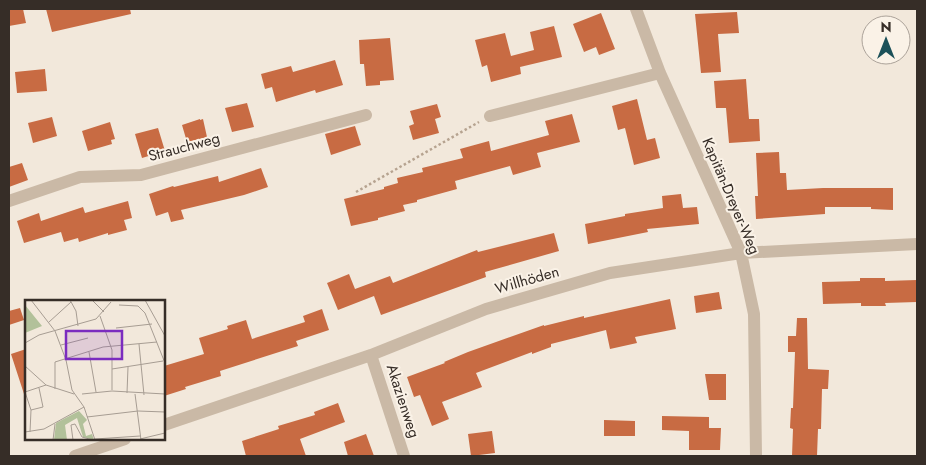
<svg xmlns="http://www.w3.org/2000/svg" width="926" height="465" viewBox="0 0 926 465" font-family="Jost,sans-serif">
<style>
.building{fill:#c86b43}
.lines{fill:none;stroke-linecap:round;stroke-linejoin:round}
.path{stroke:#b6a390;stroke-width:2.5;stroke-dasharray:2.5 2.5;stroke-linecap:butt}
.minor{stroke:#cab9a6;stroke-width:12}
.labels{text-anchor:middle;stroke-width:4;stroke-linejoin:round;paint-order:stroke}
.street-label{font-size:15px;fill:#362d27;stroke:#faf2e7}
.inset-road{fill:none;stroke:#a79d93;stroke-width:1}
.view{fill:#7b2cbf;fill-opacity:0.15;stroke:#7b2cbf;stroke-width:2.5}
.inset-edge{fill:none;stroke:#362d27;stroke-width:2.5}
</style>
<rect width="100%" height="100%" fill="#f2e8db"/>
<path class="building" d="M9,9h14l3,14 -17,3z
M46,9h84l1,5 -79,18z
M737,12l2,21 -21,1 3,38 -20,1 -6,-59z
M601,13l14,36 -16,6 -3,-8 -12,5 -11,-28z
M554,26l8,31 -42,10 1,7 -30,8 -4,-17 -5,2 -7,-27 30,-7 6,23 23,-6 -4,-18z
M390,38l4,42 -14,1v4l-14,1 -2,-22h-4l-1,-24z
M335,60l8,25 -27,8 -1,-3 -39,12 -4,-15 -7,2 -4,-15 30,-8 2,6z
M45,69l2,22 -30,2 -2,-21z
M746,79l3,40h10l1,22 -31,2 -3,-35h-10l-2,-27z
M637,99l10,41 8,-2 5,20 -26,7 -9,-37 -7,2 -6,-24z
M247,103l7,24 -22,5 -7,-24z
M437,104l4,13 -6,2 4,14 -26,7 -4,-14 5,-2 -4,-13z
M572,114l8,28 -43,11 4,14 -28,8 -3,-9 -55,15 2,8 -40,11v2l-14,3 2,6 -27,7v2l-27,6 -7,-27 40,-10v-2l14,-4 -1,-5 26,-6 -1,-4 41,-10 -3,-9 29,-8 2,10 58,-16 -4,-14z
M52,117l5,19 -24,7 -5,-20z
M200,119v1l3,-1 4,18 -20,5 -5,-17z
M110,122l5,17 -4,1 1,4 -24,7 -6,-20z
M355,126l6,19 -30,10 -6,-21z
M158,128l7,23 -23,7 -7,-24z
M779,152l1,21h6l1,17 36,-2h70v22l-22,-1v-2h-46v7l-69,5 -1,-23h3l-2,-43z
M22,163l6,17 -19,7v-20z
M261,168l7,19 -24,8 -63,15 3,9 -13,3 -3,-10 -12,4 -7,-22 24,-8 1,1 44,-11 1,6z
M681,194l2,14 14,-1 2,17 -52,5 1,3 -60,12 -3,-20 40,-8v-2l38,-6 -1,-12z
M128,201l4,17 -8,2 3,10 -19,5v-2l-29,9 -1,-4 -14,4 -3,-10 -37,11 -7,-22 22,-8 2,8 42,-14 2,6z
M554,233l5,18 -74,21 1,5 -105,38 -7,-19 -36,14 -11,-27 22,-9 6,15 35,-13 3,7 66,-26 18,-7 1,2z
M860,278h25v3l32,-1v22l-32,1 1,3h-25v-3l-38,1 -1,-22 38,-1z
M719,292l3,17 -26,4 -2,-17z
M670,299l6,30 -41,8 2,6 -27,6 -4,-19 -55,14v3l-19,7v-2l-56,21 6,14 -40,15 7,17 -17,7 -12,-31 -6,2 -7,-20 38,-14 -1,-1 24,-10 76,-27v1l40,-10v2z
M20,308l4,12 -15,5v-14z
M322,309l7,21 -33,11 2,5 -78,25 1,5 -36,11 1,2 -22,7v-30l40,-12 -5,-16 29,-9 -1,-3 19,-6 6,19 53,-17 -2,-6z
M797,318h10l1,51 21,1 -1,19h-6l-1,40h-3l-1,27h-25l1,-27 -3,-1 1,-20h2l2,-56h-7v-16h8z
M26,349v45h-2l-13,-40z
M705,374h21v26h-17z
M338,403l7,19 -45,17 6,17h-60l-4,-15 37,-12 -1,-3 37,-11 -1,-3z
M662,416l47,1v11h12l-1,22h-31v-19l-27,-1z
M604,420l31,1v15h-31z
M492,431l3,22 -24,3 -3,-22z
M366,434l8,22h-26l-4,-14z"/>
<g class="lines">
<path class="path" d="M356,192l123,-70"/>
<path class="minor" d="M636,9l24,64 81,180 13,61 2,142
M490,116l170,-43
M9,201l71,-24 61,-2 225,-60
M371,355l33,101
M164,425l207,-70 115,-46 124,-36 131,-20 176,-9
M75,456l50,-17"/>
</g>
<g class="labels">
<g class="street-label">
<text transform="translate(184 147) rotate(-15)" y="5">Strauchweg</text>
<text transform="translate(731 196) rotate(67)" y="5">Kapitän-Dreyer-Weg</text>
<text transform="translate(527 280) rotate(-16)" y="5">Willhöden</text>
<text transform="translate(403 401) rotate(72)" y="5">Akazienweg</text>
</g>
</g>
<g transform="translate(25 300)">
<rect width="140" height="140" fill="#f2e8db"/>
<path d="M0,5l17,21 -17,7zM54,111l8,9 -4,4 3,12 6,-2 2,6 -11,-3 -6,-19 -12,7 2,15h-13l2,-17z" fill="#b2c19a"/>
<path class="inset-road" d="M6,0l24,31 11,29 6,30 12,17 11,33M45,0l6,11 2,15M67,0l12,12M120,0l20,36M94,5l19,1 7,7 20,50M75,16l12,34v40M24,22l22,-20M91,28l36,-4M0,43l14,-8 57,-16 15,-17M114,44l5,51M36,45l27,-7M64,52l7,40M0,66l21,19 28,9M87,69l51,-8M30,89v-27l48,-15 54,-5M0,92l6,18 -1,22M0,92l21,-7M102,93l1,-26M57,94l30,-3 53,3M110,94l6,46M6,110l12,-3 -4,-19M62,117l51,-6 27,1M0,132l19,-3 40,-22M70,139l45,-3M115,139l25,-6M28,140l2,-16M48,140l-2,-15 4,-1 7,13 11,3"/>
<path class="view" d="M41,31h56v28h-56z"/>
<rect width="140" height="140" class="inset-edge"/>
</g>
<rect width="926" height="465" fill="none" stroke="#362d27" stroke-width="20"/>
<g transform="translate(886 40)"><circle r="24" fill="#faf2e7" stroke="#aca39a"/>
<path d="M0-4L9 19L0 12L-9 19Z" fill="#1c5159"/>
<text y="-8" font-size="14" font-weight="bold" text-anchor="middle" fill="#362d27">N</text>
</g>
</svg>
